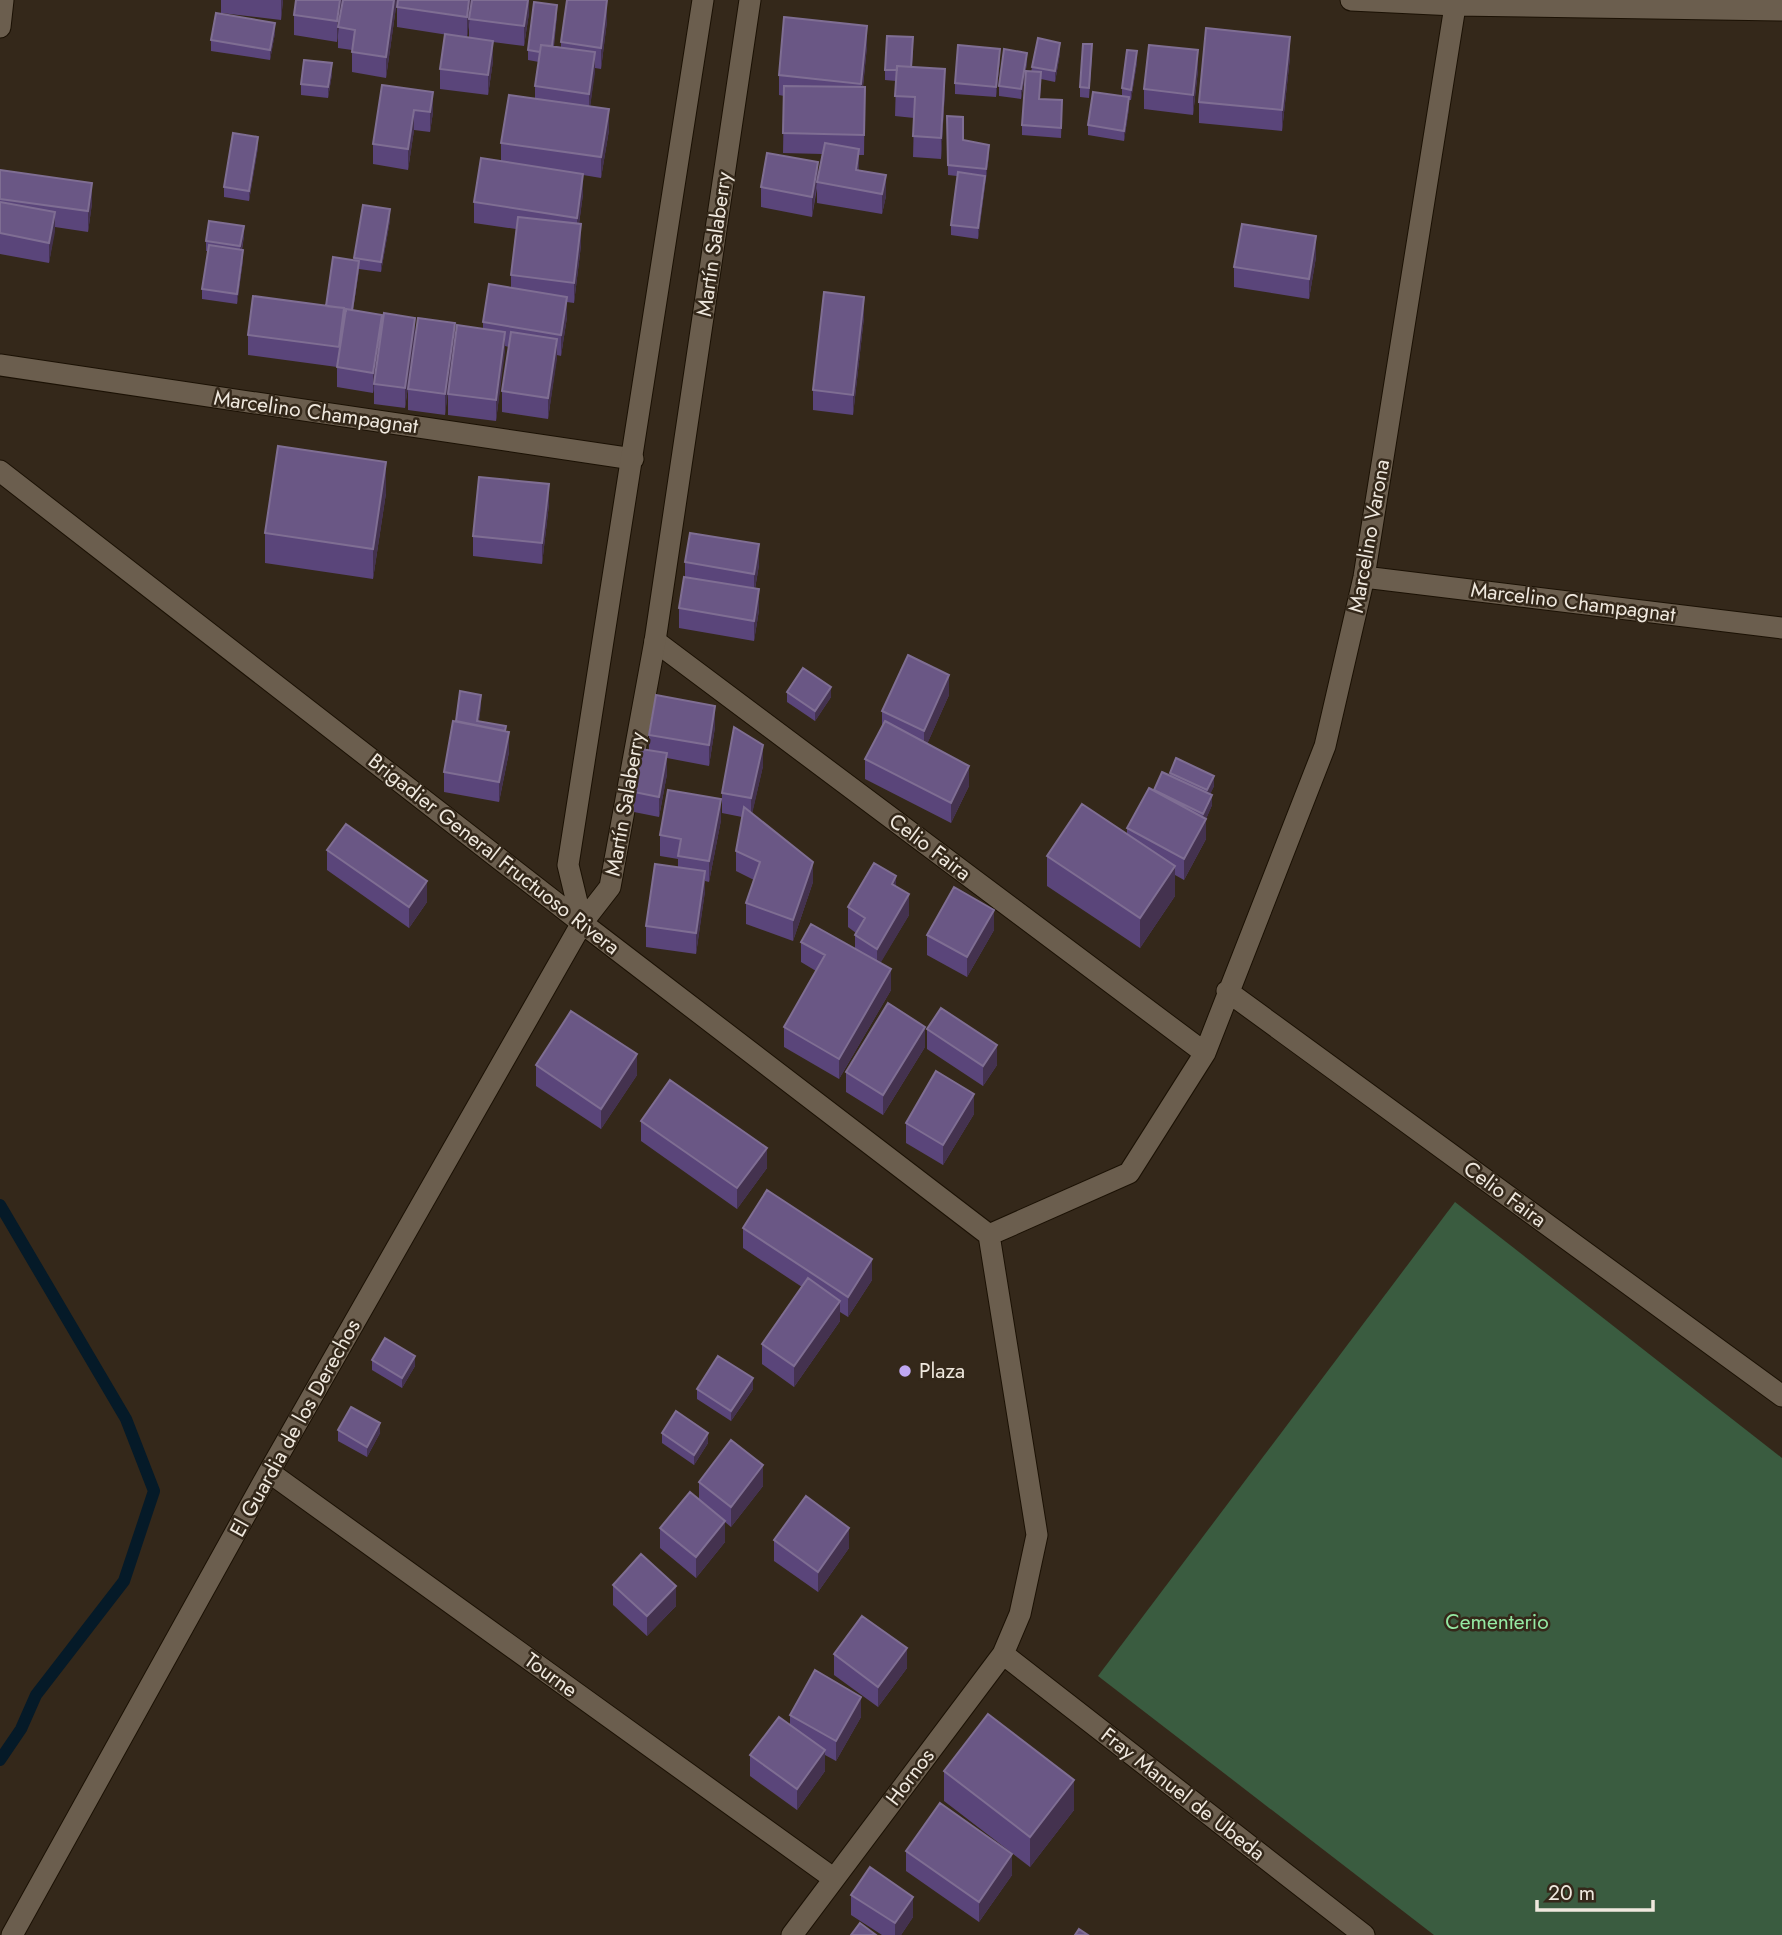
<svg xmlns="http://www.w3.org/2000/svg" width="1782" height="1935" viewBox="0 0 1782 1935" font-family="Jost,sans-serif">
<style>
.green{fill:#3a5c40}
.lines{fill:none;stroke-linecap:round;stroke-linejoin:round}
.stream{stroke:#051a28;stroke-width:12}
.minor-casing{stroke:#1b1104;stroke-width:23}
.tertiary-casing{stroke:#1b1104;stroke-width:23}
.minor{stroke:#6b5e4e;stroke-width:21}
.tertiary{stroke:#6b5e4e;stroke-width:21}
.wall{fill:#5a457a;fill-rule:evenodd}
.shaded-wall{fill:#44324f}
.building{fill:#6a5785;stroke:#7f6e93;stroke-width:2}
.poi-dot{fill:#c0a8f3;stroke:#34281a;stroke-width:2.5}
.labels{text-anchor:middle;stroke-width:5;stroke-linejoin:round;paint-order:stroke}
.street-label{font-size:21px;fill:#efe8de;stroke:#34281a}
.poi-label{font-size:21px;fill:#efe8de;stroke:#34281a;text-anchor:start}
.park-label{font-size:21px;fill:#95e9a3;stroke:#34281a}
</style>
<rect width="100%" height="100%" fill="#34281a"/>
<path class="green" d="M1455,1202l327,256v477h-348l-336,-259z"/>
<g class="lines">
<path class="stream" d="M0,1205l126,214 28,72 -30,90 -88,114 -15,34 -21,31"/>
<defs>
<path id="minor" d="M1351,0l104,5 327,5
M0,27l3,-27
M0,365l633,94
M1364,577l418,51
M655,641l550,412
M1227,991l555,405
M269,1472l564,406
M1003,1654l361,281
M12,1935l257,-463 313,-549 407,312
M792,1935l211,-281 17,-40 17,-79 -48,-300 140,-62 76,-120 120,-307 39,-169 92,-577"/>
<path id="tertiary" d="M0,471l582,452
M582,923l28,-36 45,-246 95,-641
M582,923l-14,-58 135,-865"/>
</defs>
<use href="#minor" class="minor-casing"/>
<use href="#tertiary" class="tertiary-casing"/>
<use href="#minor" class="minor"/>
<use href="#tertiary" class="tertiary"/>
</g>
<path class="wall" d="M221,0h62l-2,20 -60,-7z
M397,0l-11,78 -34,-6v-22l-14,-2v-15l-1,9 -43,-7v-20z
M529,0v13l-5,33 -31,-4v19l-5,34 -48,-6v-20l8,-34 -51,-8v-20zM469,22v16l-2,-1z
M557,15l-3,31 7,1v-5l46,-21 -6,48 -6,-1 -5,39 19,23 -8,48 -18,-3v19l-4,30 2,21 -7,58 -7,-1v15l-6,39 -4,-1 -9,64 -46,-7v-21l7,-44 -4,-1 -9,75 -48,-6v-21l35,-65v-7l28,-34v-13l5,-46 -42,-6v-21l27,-41v-18l34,-44v-13l4,-24 -11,-2v-10z
M275,33l-5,27 -59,-9v-11z
M867,46l-4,41h2l-1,68h-5v15l27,26 -4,18 -65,-11v-15l-5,29 -51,-10v-20l57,-10 4,-23 -39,-1 1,-57 -5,-1v-20z
M913,48l-1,19 33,23 -4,69 -28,-2 1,-39 -19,-2 1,-35 -11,-1v-10z
M1060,53l-5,29 -14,-3 -1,20 22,12 -1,27 -39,-3v-10l10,-58z
M1092,55l-3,43 -9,-1v-10z
M1290,57l-8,74 -83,-8v-21z
M1000,59l-4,38 -41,-3v-11z
M1137,62l-6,38h-2v8l-5,33 -36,-6v-10l34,-29v-8z
M1027,63l-6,36 -22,-3v-10z
M1198,70l-5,45 -49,-6v-20z
M332,74l-4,24 -27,-3v-11z
M433,92v20l-3,20 -16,-2 -6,40 -35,-6v-20z
M947,116l16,24 26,15 -11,84 -27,-4v-10l6,-49 -9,-1z
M258,147l-9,54 -25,-4v-10z
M0,170l92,33 -4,29 -33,-5 -6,36 -49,-9z
M363,205l27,15 -9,52 -22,-3 -6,41 29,16 33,12 -10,70 -31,-4v-17l-1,6 -36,-6v-20l-89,-12v-20l78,-29 28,-46z
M244,236l-2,14 1,10 -6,44 -35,-5v-10l6,-38h-2v-10z
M1316,257l-7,42 -75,-12v-20z
M864,317l-11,98 -40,-5v-20z
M455,323l-10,92 -37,-5v-21z
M386,493l-13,86 -108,-16v-30z
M549,504l-7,60 -69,-8v-20z
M685,562l74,3 -4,24 4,21 -5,31 -75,-13v-20l6,-31z
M787,692l44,5 -16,24 -28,-19z
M949,695l-22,49 42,42 -18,37 -86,-44v-20l17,-33v-15z
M481,705l-2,16 27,10 3,21 -10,50 -55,-10v-20l12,-51z
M715,727l-6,39 -42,-8v16l-8,43 -25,-5v-20l15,-42v-15z
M763,766l-11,47 61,69 -20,59 -47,-17v-21l8,-23 -18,-9v-20l6,-34 -20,-4v-20z
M1170,773l44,13 -4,8 2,11 -6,14v20l-22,41 -9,-5v21l-35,52 -93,-62v-30l80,-22v-6l27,-38 16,-15z
M721,820l-12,62 -4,-1v10l-9,63 -50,-7v-21l32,-59v-8l-18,-3v-21z
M327,850l100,52 -18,26 -82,-58z
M896,886l13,29 -29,48 11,27 -52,89 -55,-32v-20l32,-56 -15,-9v-20l54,7v-14l1,-2 -8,-6v-20z
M994,930l-27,47 -40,-22v-20z
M927,1029l70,36 -14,21 -56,-37z
M925,1047l-42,68 -37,-23v-20z
M536,1065l101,10 -36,54 -65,-43z
M974,1114l-31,51 -37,-22v-20z
M641,1121l126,47 -30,41 -96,-68z
M743,1228l129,52 -24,37 -8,-5v9l-46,66 -32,-23v-20l40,-57 -59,-39z
M372,1360l43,6 -13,22 -30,-18z
M697,1389h56l-22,32 -34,-22z
M338,1430l42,3 -13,24 -29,-16z
M662,1433l46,10 -14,22 -32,-22z
M699,1482l64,4 -32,41 -6,-5v20l-29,36 -36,-30v-20l39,-28z
M774,1540l75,8 -31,44 -44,-31z
M613,1585l63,21 -29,30 -34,-31z
M834,1654l73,14 -29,39 -44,-32z
M790,1715l71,2 -25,44 -11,-6v16l-28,39 -47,-34v-21l40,-30z
M944,1771l130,39 -44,57 -86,-66z
M906,1851l106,24 -33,47 -73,-51z
M851,1895l62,22 -12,18h-19l-31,-20z"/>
<path class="shaded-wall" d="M281,0h2l-2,20z
M340,0h3l-6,42v-21z
M394,0h3l-11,78v-21z
M469,0h3v4l-5,34v-21z
M528,0h1v13l-5,33v-20z
M607,0v21l-6,48v-21z
M557,5v10l-6,48v-10z
M275,23v10l-5,27v-10z
M867,26v20l-6,58v-20z
M1290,37v20l-8,74v-21z
M493,41v20l-5,34v-20z
M1060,43v10l-5,29v-11z
M1000,49v10l-4,38v-10z
M1198,50v20l-5,45v-20z
M1137,51v11l-6,38v-10z
M595,52v21l-6,41v-20z
M1027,53v10l-6,36v-10z
M332,63v11l-4,24v-11z
M945,69v21l-4,69v-21z
M433,92v20l-3,20v-20z
M1129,97v11l-5,33v-10z
M609,109v21l-8,48v-21z
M414,110v20l-6,40v-21z
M258,137v10l-9,54v-10z
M989,145v10l-3,24v-10z
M859,149v20l-3,21v-20z
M818,162v20h-1l-5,35v-20z
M583,174v20l-6,44v-20z
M886,175v21l-4,18v-20z
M985,176v10l-7,53v-11z
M92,183v20l-4,29v-21z
M390,209v11l-9,52v-10z
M55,212v20l-6,31v-20z
M581,224v21l-7,58v-20z
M244,226v10l-4,21v-11z
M1316,236v21l-7,42v-20z
M243,250v10l-6,44v-10z
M359,261v10l-8,51v-10z
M567,297v20l-6,39v-21z
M864,297v20l-11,98v-20z
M344,308v20l-5,40v-21z
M382,315v20l-9,58v-20z
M415,318v20l-10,70v-20z
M455,323v20l-10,72v-21z
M505,332v20l-9,69v-21z
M557,339v20l-9,60v-21z
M386,462v31l-13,86v-30z
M549,484v20l-7,60v-21z
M759,544v21l-5,29v-20z
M759,589v21l-5,31v-20z
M949,675v20l-25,56v-20z
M831,687v10l-16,24v-10z
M481,695v10l-4,26v-10z
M715,706v21l-6,39v-21z
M509,732v20l-10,50v-20z
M763,745v21l-12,53v-21z
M667,753v21l-8,43v-20z
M969,766v20l-18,37v-20z
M1214,776v10l-7,15v-11z
M1212,795v10l-6,14v20l-22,41v-21l19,-36v-9z
M721,799v21l-12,62v-21z
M813,862v20l-20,59v-21z
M1175,866v30l-35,52v-30z
M705,871v20l-9,63v-21z
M896,876v20l-4,-12z
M427,881v21l-18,26v-21z
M909,894v21l-32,54v-20z
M994,910v20l-27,47v-20z
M891,969v21l-52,89v-20z
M925,1027v20l-42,68v-20z
M997,1045v20l-14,21v-20z
M637,1054v21l-36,54v-20z
M974,1094v20l-31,51v-20z
M767,1148v20l-30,41v-21z
M872,1259v21l-24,37v-20z
M840,1301v20l-46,66v-21z
M415,1356v10l-13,22v-10z
M753,1378v11l-22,32v-10z
M380,1423v10l-13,24v-10z
M708,1433v10l-14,22v-10z
M763,1465v21l-32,41v-20z
M725,1521v21l-29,36v-21z
M849,1528v20l-31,44v-20z
M676,1586v20l-29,30v-20z
M907,1648v20l-29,39v-20z
M861,1697v20l-25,44v-20z
M825,1750v21l-28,39v-21z
M1074,1780v30l-44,57v-30z
M1012,1854v21l-33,47v-20z
M913,1897v20l-12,18h-6v-12z"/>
<path class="building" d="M296,0h44l-3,21 -43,-6z
M343,0h51l-8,57 -34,-5 3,-22 -17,-3z
M398,0h71l-2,17 -70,-10z
M472,0h56l-4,26 -55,-7z
M567,0h40l-6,48 -40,-6z
M534,2l23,3 -5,41 -11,-1 -1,7 -12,-2z
M216,13l59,10 -5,27 -59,-10z
M784,17l83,9 -6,58 -82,-9z
M1206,28l84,9 -8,73 -83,-8z
M445,34l48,7 -5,34 -48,-6z
M887,36l26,1 -2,30 -14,-1v4h-12z
M1038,38l22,5 -5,28 -23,-4z
M1083,44h9l-3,44 -9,-1z
M541,45l54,7 -6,42 -54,-8z
M958,45l42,4 -4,38 -41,-4z
M1149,45l49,5 -5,45 -49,-6z
M1004,49l23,4 -6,36 -22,-3z
M1127,50l10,1 -6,39 -9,-2z
M304,60l28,3 -4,24 -27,-3z
M897,66l48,3 -4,69 -28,-2 2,-39 -20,-1z
M1026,71l15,1 -2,27 23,1 -1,28 -39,-3z
M382,85l51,7 -3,20 -16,-2 -6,39 -35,-5z
M784,86l81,1 -1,48 -81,-2z
M1093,92l36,5 -5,34 -36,-6z
M509,95l100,14 -8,48 -100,-14z
M947,116l16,1v23l26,5 -3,24 -38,-4z
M233,133l25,4 -9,54 -25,-4z
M825,143l34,6 -3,21 30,5 -4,19 -65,-12z
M767,153l51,9 -6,35 -51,-10z
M481,158l102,16 -6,44 -103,-16z
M0,170l92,13 -4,28 -88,-12z
M958,172l27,4 -7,52 -27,-3z
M0,202l55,10 -6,31 -49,-10z
M363,205l27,4 -9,53 -27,-4z
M518,217l63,7 -7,59 -63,-8z
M209,221l35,5 -4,20 -34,-5z
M1242,224l74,12 -7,43 -75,-12z
M209,245l34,5 -6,44 -35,-5z
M333,257l26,4 -7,49 -6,-1v2h-2v-3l-18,-2z
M489,284l78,13 -6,38 -78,-13z
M824,292l40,5 -11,98 -40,-5z
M253,296l91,12 -5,39 -91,-12z
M346,309l36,6 -9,58 -36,-6z
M384,313l31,5 -10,70 -31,-4z
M418,318l37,5 -10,71 -37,-5z
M457,325l48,7 -9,68 -48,-6z
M511,332l46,7 -9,59 -46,-7z
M278,446l108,16 -13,87 -108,-16z
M479,477l70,7 -7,59 -69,-7z
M690,533l69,11 -5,30 -69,-12z
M684,577l75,12 -5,32 -75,-13z
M908,655l41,20 -25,56 -42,-20z
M803,668l28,19 -16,24 -28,-19z
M460,691l21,4 -4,26 29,5 -1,5 -49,-10z
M656,695l59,11 -6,39 -60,-10z
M453,721l56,11 -10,50 -55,-10z
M885,721l84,45 -18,37 -86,-44z
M734,727l29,18 -12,53 -29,-5z
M641,749l26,4 -8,44 -25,-5z
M1176,758l38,18 -7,14 -37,-17z
M1162,772l50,23 -9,19 -49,-24z
M1149,788l57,31 -22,40 -57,-31z
M668,790l53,9 -12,62 -31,-5 3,-17 -21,-4z
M1082,804l93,62 -35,52 -93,-62z
M744,807l69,55 -20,58 -47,-17 14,-41 -24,-11z
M346,824l81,57 -18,26 -82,-57z
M874,863l22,13 -4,8 17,10 -32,55 -22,-14 10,-17 -17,-11z
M655,864l50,7 -9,62 -50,-7z
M954,887l40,23 -27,47 -40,-22z
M811,924l80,45 -52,90 -55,-32 41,-72 -24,-13z
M888,1003l37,24 -42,68 -37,-23z
M941,1008l56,37 -14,21 -56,-37z
M571,1011l66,43 -36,55 -65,-44z
M936,1071l38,23 -31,51 -37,-22z
M670,1080l97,68 -30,40 -96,-67z
M767,1190l105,69 -24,38 -105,-69z
M808,1278l32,23 -46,65 -32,-22z
M385,1338l30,18 -13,22 -30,-18z
M718,1356l35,22 -22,33 -34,-22z
M351,1407l29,16 -13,24 -29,-17z
M676,1411l32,22 -14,22 -32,-22z
M731,1440l32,25 -32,42 -32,-25z
M690,1492l35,29 -29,36 -36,-29z
M806,1496l43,32 -31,44 -44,-32z
M641,1554l35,32 -29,30 -34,-31z
M862,1616l45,32 -29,39 -44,-33z
M815,1670l46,27 -25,44 -46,-26z
M988,1714l86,66 -44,57 -86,-66z
M779,1717l46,33 -28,39 -47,-34z
M940,1803l72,51 -33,48 -73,-51z
M870,1867l43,30 -18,26 -44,-28z
M860,1923l16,12h-25z
M1079,1929l9,6h-13z"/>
<circle class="poi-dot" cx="905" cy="1371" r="7"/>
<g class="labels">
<g class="street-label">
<text transform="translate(714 244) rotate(-82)" y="7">Martín Salaberry</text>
<text transform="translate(316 412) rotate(8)" y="7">Marcelino Champagnat</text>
<text transform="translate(1369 536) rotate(-80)" y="7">Marcelino Varona</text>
<text transform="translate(1573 602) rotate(7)" y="7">Marcelino Champagnat</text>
<text transform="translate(625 804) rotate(-80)" y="7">Martín Salaberry</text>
<text transform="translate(930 847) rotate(37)" y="7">Celio Faira</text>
<text transform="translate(494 854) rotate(38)" y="7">Brigadier General Fructuoso Rivera</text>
<text transform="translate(1505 1194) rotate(36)" y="7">Celio Faira</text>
<text transform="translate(295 1428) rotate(-61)" y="7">El Guardia de los Derechos</text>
<text transform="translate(551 1675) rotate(36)" y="7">Tourne</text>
<text transform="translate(910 1777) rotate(-53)" y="7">Hornos</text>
<text transform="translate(1183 1794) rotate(38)" y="7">Fray Manuel de Ubeda</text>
</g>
<g class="poi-label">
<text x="919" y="1378">Plaza</text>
</g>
<g class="park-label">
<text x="1497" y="1629">Cementerio</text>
</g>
</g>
<path d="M1537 1900v10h116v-10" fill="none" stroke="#efe8de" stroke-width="3.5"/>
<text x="1548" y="1900" font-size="21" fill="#efe8de" stroke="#34281a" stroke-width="5" paint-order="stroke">20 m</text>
</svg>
